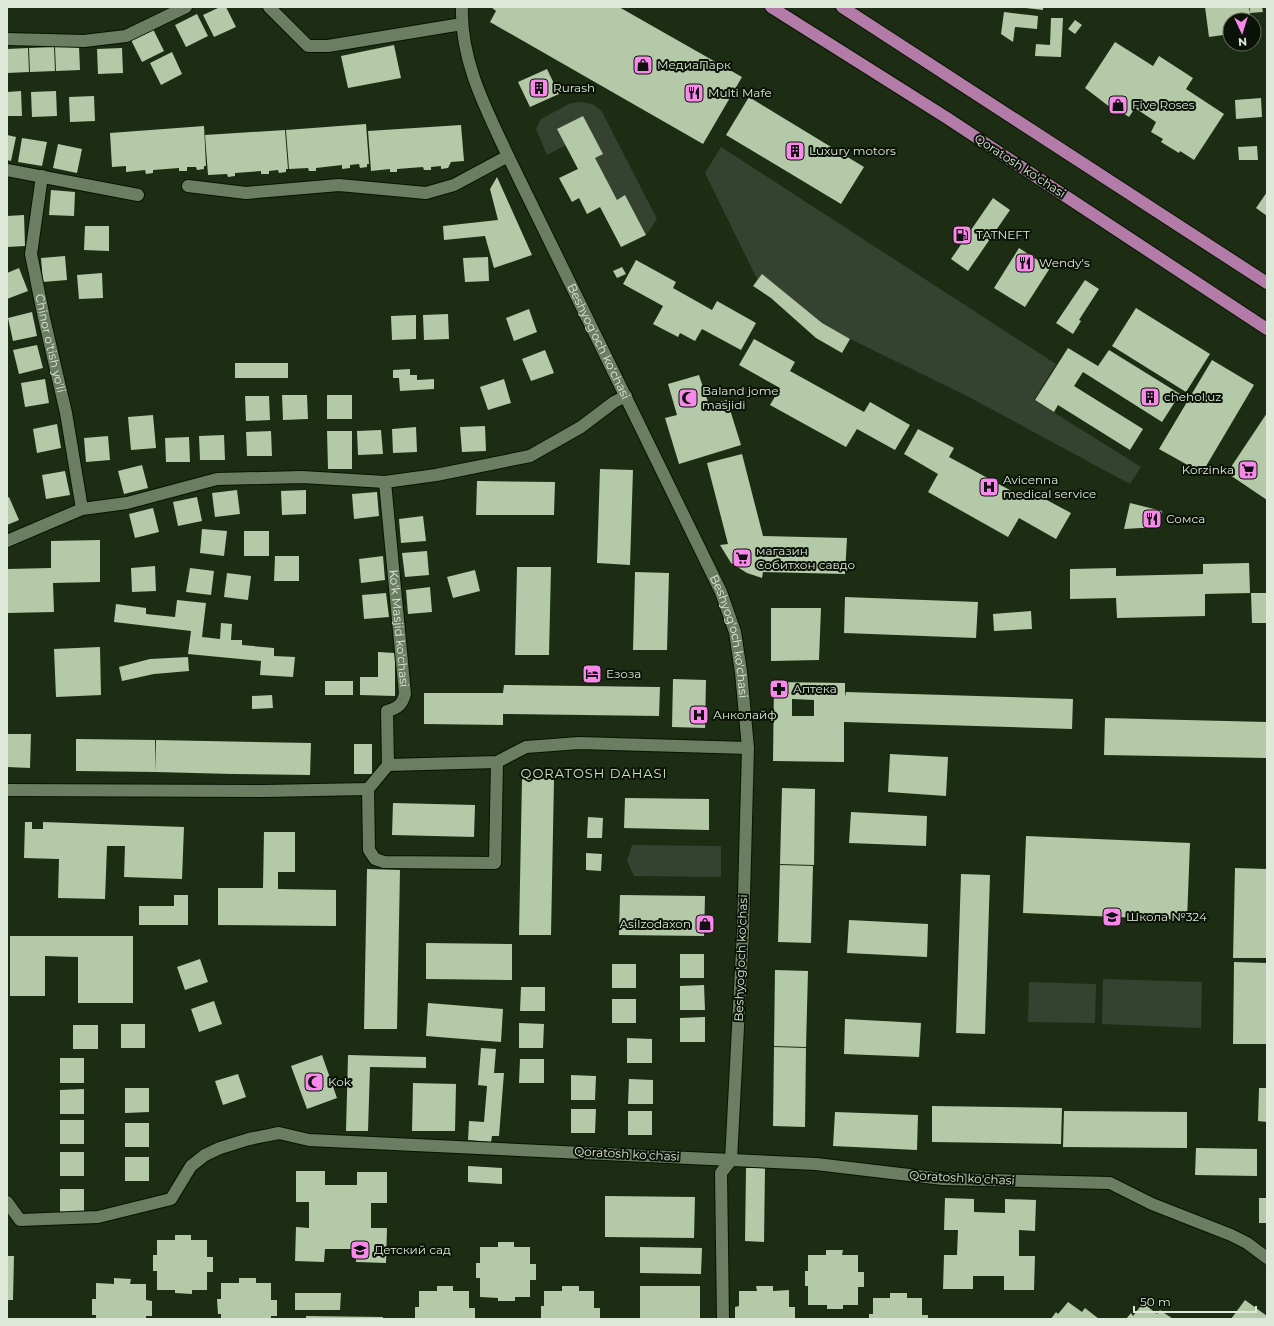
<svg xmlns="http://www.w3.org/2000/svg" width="1274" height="1326" viewBox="0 0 1274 1326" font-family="Montserrat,sans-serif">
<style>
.green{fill:#364230}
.building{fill:#b3c9a8;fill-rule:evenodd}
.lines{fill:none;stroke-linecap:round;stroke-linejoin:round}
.minor-casing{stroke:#061500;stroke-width:14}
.major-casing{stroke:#061500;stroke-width:14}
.minor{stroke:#6b7e61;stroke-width:12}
.major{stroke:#b37ba7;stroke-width:12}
.labels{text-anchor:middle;stroke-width:4;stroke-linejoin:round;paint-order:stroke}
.poi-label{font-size:12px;fill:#dde8d8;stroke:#0b1308;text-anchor:start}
.street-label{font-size:12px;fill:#dde8d8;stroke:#0b1308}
.neighbourhood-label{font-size:13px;letter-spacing:1px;fill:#cde3c2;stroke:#0b1308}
</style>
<rect width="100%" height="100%" fill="#1c2d13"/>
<path class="green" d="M582,102l10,2 9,6 56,109 -11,16 -21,-40 -8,5 -22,-42 -12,-42 -25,13 8,16 -19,10 -11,-26 5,-10 30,-16z
M721,147l335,217 -22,36 107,67 -11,17 -161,-87 -137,-67 -73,-47 -54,-110z
M632,845l89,1v31l-87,-1 -7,-15z
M1103,979l99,3 -1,46 -99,-4z
M1029,982l67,2 -1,39 -67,-1z"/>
<path class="building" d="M220,7h6l10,20 -22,10 -11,-22z
M491,7h128l123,70 -39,67 -213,-122 6,-11z
M1017,7h26v3z
M1205,7h44l2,13h-21v14l-21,3z
M1250,7h12l1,5 -13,1z
M1004,12l34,4 -1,13 -22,-2 -2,15 -12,-8z
M197,14l11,22 -22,11 -11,-22z
M1051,18h12l-2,39 -26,-1 1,-12 14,1z
M1075,20l7,5 -7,9 -7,-5z
M153,29l11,22 -22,11 -11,-22z
M1115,42l38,24 6,-10 34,22 -7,11 38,25 -30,46 -14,-9 -1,2 -18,-11 2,-3 -12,-7 5,-10 -21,-14 -6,9 -12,-8 -2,2 -30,-23z
M394,45l7,33 -53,10 -7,-32z
M79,46l1,24 -24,1 -1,-24z
M54,47l1,24 -25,1 -1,-24z
M28,48l1,24 -22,1v-24z
M122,48l1,25 -25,1 -1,-25z
M172,52l10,22 -21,11 -11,-22z
M547,69l12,25 -29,13 -12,-25z
M21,91l1,25h-15v-24z
M56,91l1,25 -25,1 -1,-25z
M94,96l1,25 -25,1 -1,-25z
M749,97l115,70 -23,37 -115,-69z
M1261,98l1,19 -26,2 -1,-19z
M583,116l20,38 -8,4 22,42 8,-5 21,40 -25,12 -21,-40 -13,7 -8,-16 -7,4 -13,-24 19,-9 -21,-40z
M366,124l3,40h-2v3l-7,1 -1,-4 -9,1v3l-8,1v-4l-26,3v3h-7l-1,-3 -19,1 -3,-39z
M461,125l3,36 -13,1 -3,6 -7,1v-3l-10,1v3h-7l-1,-3 -26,2v3h-7v-3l-19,2 -3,-40z
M204,126l2,40h-2v3l-7,1 -1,-3h-9v4h-8v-3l-26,2v3l-7,1 -1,-4 -19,2v-6l-14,1 -2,-34z
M285,130l3,39h-2v3l-7,1 -1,-3 -9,1v3h-8v-3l-26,2v3l-7,1 -1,-3 -19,1 -3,-40z
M7,135l9,2 -5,24 -4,-1z
M22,138l25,4 -5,24 -24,-4z
M58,144l24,5 -5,24 -24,-5z
M1257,146l1,14h-19l-1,-13z
M497,177l35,78 -38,13 -9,-32 -41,4 -1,-14 55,-6 -8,-31z
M51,190l24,2 -1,24 -25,-1z
M1267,192v24l-11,-8z
M993,198l17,12 -42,61 -17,-12z
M24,215l1,31 -18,1v-31z
M85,226h24v25l-25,-1z
M1019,248l31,20 -25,39 -31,-19z
M65,256l2,24 -24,2 -2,-24z
M488,257l1,24 -24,1 -2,-24z
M636,260l40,22 -3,6 39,22 5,-9 39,22 -15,27 -39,-21 -7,12 -15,-8 -2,4 -25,-13 10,-18 -40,-22z
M622,267l4,7 -9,4 -4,-7z
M19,268l9,23 -21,8v-26z
M102,273l1,25 -24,1 -2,-24z
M762,274l60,49 28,16 -8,14 -26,-15 -45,-40 -18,-12z
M1085,280l14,9 -20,31 2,1 -8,13 -17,-11z
M1136,308l74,46 -24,38 -74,-46z
M529,309l8,23 -23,9 -8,-23z
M32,312l5,24 -24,5 -5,-23z
M448,314l1,25 -25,1 -1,-25z
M416,315v24l-24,1 -1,-24z
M754,339l41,23 -5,9 74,41 6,-10 40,23 -15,25 -38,-21 -11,18 -76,-42 10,-17 -41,-23z
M37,345l6,23 -24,6 -6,-24z
M1068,348l30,18 11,-16 71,44 -18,28 -79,-50 -9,14 69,43 -13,21 -72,-45 -4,7 -19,-12z
M545,350l9,23 -23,8 -9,-22z
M1212,360l42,25 -52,88 -43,-24z
M235,363h53v15h-53z
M410,369v6h7v5l17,-1v10l-34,2 -1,-13h-6v-8z
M699,375l10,30 18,-5 14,45 -62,19 -14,-46 12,-3 -9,-31z
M45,379l4,24 -24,4 -4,-24z
M504,379l7,24 -23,7 -8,-23z
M282,395h25l1,24 -25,1z
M327,395h25v24h-25z
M245,396h24l1,24 -24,1z
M1267,413v87l-40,-27z
M153,415l3,33 -25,2 -3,-33z
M57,424l4,24 -24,5 -4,-24z
M485,426l1,25 -24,1 -2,-25z
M416,427l1,25 -24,1 -1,-24z
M918,429l36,19 -5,9 79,43 4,-8 39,21 -15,26 -37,-21 -11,19 -80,-45 10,-18 -34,-20z
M381,430l2,24 -25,1 -1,-24z
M271,431l1,25h-25l-1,-24z
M327,431h25v38h-24z
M224,435l1,25h-25l-1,-24z
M108,436l2,24 -24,2 -2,-24z
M189,437l1,25h-24l-1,-24z
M742,454l21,82 84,2 -2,36 -82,-2 -1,6 -15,-5 -16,-10 -11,-18 8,-1 -21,-81z
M142,465l6,23 -24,6 -6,-23z
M600,469l33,1 -3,95 -33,-2z
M65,471l5,24 -24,4 -4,-24z
M477,481l78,1 -1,33h-78z
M237,490l3,24 -25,3 -3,-24z
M306,490v24l-24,1 -1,-24z
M377,492l2,24 -25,3 -2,-25z
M9,497l10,23 -12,5v-27z
M197,497l5,24 -24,5 -5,-24z
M1130,503l32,8 -4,16 -34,2z
M153,508l6,24 -24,6 -6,-24z
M423,516l3,25 -25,2 -2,-24z
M202,529l25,2 -3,25 -24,-3z
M244,531h25v25h-25z
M100,540v42l-47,1 1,29 -47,1v-44l44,-1v-27z
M427,551l2,24 -24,2 -3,-24z
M275,556h24v25h-25z
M383,556l2,24 -24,3 -2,-24z
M1249,563l1,30 -45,1v22l-88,2 -1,-20 -46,1v-30l46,-1v8l87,-2v-10z
M155,566l1,25 -24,1 -1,-24z
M517,567h34l-2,88h-34z
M190,568l24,3 -3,24 -25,-3z
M475,570l5,21 -27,7 -6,-21z
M635,572l34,1 -2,77h-34z
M227,573l24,3 -3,24 -24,-3z
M430,587l2,25 -24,2 -2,-24z
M386,593l3,24 -25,2 -2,-24z
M1251,593h16v30h-15z
M845,597l133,5 -2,36 -132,-5z
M177,600l29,3 -4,34 18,2 1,-16 11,1 -1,16h11v5l32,3v8l21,1 -2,20 -33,-2 1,-14 -73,-7 3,-23 -77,-9 2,-18 30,4v6l29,3z
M771,608h50l-2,52 -48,1z
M1031,611l1,18 -38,2 -1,-17z
M100,647l1,48 -45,2 -2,-48z
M378,652l17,1v43l-35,-1v-18h18z
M188,657l1,14 -35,3 -32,7 -3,-14 31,-8z
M673,679l33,1 -1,48 -33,-1z
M325,681h28v14h-28z
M774,682l71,1v14l1,-5 227,7 -1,30 -228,-7v40l-71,-1zM792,699l22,1v16h-22z
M504,685l156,2 -1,29 -156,-2v11l-79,-1v-31h79z
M272,695l1,13 -21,1v-13z
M1105,718l162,4v36l-163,-3z
M7,734h24l-1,34 -23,-1z
M76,739l79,1v32l-79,-1z
M156,740l155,3 -1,32 -77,-1 1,-7 -1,7 -78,-2z
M354,744h18v30h-18z
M890,754l58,3 -2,39 -58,-4z
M522,778l32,1 -3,156h-32z
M782,788l33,1 -1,76 -34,-1z
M625,798l84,1v31l-85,-2z
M393,803l82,2 -1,32 -82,-2z
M851,812l76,4 -1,30 -77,-3z
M588,817l15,1 -1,20h-15z
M25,822h7v7h11v-7l141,5 -2,52 -58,-2 1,-31h-18l-2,53 -47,-1 1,-39 -35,-1z
M264,832h31v40h-17v17l58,1v36l-118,-1v-37h45z
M1026,836l164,7 -3,77 -164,-7z
M586,853l16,1 -1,17 -15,-1z
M780,865l33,1 -2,77 -33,-1z
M1235,868l32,1v89h-34z
M367,869l33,1 -3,159h-33z
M961,874l29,1 -5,159 -29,-1z
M174,895h14v30h-49v-19h35z
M620,895l85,1 -1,40 -85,-1z
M849,920l79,4 -1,33 -80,-4z
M10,936h123v67h-55v-46l-33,-1v40h-35z
M426,943l86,1v36l-86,-1z
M680,954h24v24h-24z
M200,959l8,23 -23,8 -8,-23z
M1234,962l33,1v81h-34z
M612,964h24v24h-24z
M775,970l33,1 -2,76 -32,-1z
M704,985l1,25h-25v-24z
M521,987h24v24h-25z
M612,999h24v24h-24z
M214,1001l8,23 -23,8 -8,-23z
M428,1003l75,6 -2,33 -75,-6z
M705,1017v25h-25v-24z
M845,1019l76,4 -2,34 -75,-3z
M519,1023l25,1 -1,24h-24z
M121,1024h24v24h-24z
M73,1025h25v24h-25z
M627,1038l25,1v24h-25z
M774,1047l32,1 -1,79 -32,-1z
M481,1048l15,1 -2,24h10l-5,63h-7l-1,6 -23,-2 1,-19 15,1 3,-36 -9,-1z
M322,1055l15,43 -30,11 -16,-43z
M348,1055l78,2v11l-56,-1 -2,64h-22z
M60,1058h24v25h-24z
M520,1059h24v24h-25z
M238,1074l8,23 -23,8 -8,-24z
M571,1075l25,1 -1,24h-24z
M629,1079l24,1v24h-25z
M413,1083l43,1 -1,47h-43z
M125,1088h24v24l-24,1z
M1259,1088h8v34l-9,-1z
M84,1089v25h-24v-24z
M932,1106l130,2 -1,36 -129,-2z
M571,1109h25l-1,24h-24z
M628,1111h24v24h-24z
M1064,1111l123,1v36l-124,-1z
M835,1112l83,3 -1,35 -84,-4z
M60,1120h24v24h-24z
M125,1123h24v24h-24z
M1196,1148l61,1v27l-62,-1z
M60,1152h24v24h-24z
M125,1157h24v24h-24z
M468,1166l34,2v16l-34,-2z
M746,1168h19l-1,74 -19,-1z
M296,1171h29v14h32v-13h30v31h-16v25h16l-1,35 -30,-1v-13h-31l-1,13 -29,-1 1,-34 13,1v-26h-13z
M60,1189h24v24h-24z
M605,1196l90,1 -1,41 -89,-1z
M945,1198l29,1v13l31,1v-14l31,1 -1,31 -16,-1v26h16l-1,34h-30v-14h-31v13h-30l1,-34h13l1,-25h-14z
M1259,1198h8v25h-8z
M175,1235h16v5h16v17h6v15h-6v18h-15v4l-17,-1v-3h-18v-19h-4v-16h4v-15h18z
M498,1242h16v5h16v17h6v16h-6v17h-15v4h-17v-3l-18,-1v-19h-4v-15h4v-16h18z
M640,1247l62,1 -1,26 -61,-1z
M826,1250h17l-1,5h16v17h6v15h-6v18h-15v4h-16v-4h-19v-19h-3v-15h3v-16h18z
M7,1256h7l-1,44h-6z
M114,1278l17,1 -1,5h16v16l6,1v15h-6v3h-50v-4h-4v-16h4v-16l18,1z
M239,1278h17v5h15v17h6v16h-6v3h-50v-5h-3l-1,-15h4v-16h18z
M437,1286h16v5h16v17h6v11h-60v-12h4v-16h18z
M562,1286h17v5h15v17h6v11h-59v-13h3v-15h18z
M640,1286h60v33h-60z
M756,1286h17v5l16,-1v17h6v12h-60v-12l4,-1v-15h18z
M295,1293h46l-1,17h-45z
M890,1293h17v5h15v17h6v4h-59v-5h4v-16h17z
M1245,1300l22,16v3h-36z
M1068,1302l14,10 3,-4 14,11h-48l5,-7 2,2z
M1143,1303l14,11 3,-4 13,9h-47l5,-6 2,3z
M306,1316l77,1v2h-77z"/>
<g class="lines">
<defs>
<g id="minor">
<path d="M269,7l39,39h20l134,-22"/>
<path id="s1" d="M462,7c-2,53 24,102 46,149l213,436 14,40 6,40 7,76 -5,184 -12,228 -10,13 2,146"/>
<path d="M7,39l77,2 42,-5 60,-29"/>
<path d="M7,170l131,25"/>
<path id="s2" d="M42,176l-11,78 13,64 22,95 16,96"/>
<path d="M188,186l58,7 93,-8 87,8 28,-8 54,-29"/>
<path id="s3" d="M385,482l20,212c-3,11 -7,14 -18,17l1,54"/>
<path d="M7,541l75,-32 45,-6 90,-24 85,-2 83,5 51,-7 94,-19 51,-29 33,-25 12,-6"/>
<path d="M497,762l-2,101 -111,-1 -9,-3 -6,-9 -1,-61 20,-24 109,-3 29,-15 53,-4 169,5"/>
<path d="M7,790l257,1 104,-2"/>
<path d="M7,1202l13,18 78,-3 73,-18 20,-33 14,-11 15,-7 29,-9 30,-6 30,7 507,24 127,15 167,4 42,21 79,31 16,8 20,15"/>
</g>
<path id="major" d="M771,7l176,111 320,211
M842,7l425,276"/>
</defs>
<use href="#minor" class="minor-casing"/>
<use href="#major" class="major-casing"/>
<use href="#minor" class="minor"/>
<use href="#major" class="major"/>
</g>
<defs>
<symbol id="shop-square" viewBox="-11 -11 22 22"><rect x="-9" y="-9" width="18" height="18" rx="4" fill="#f888e9" stroke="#0b1308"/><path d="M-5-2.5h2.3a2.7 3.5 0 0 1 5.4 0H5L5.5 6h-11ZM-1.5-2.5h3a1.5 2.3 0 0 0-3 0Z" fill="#111"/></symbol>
<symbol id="building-square" viewBox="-11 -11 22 22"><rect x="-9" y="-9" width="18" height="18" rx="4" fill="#f888e9" stroke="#0b1308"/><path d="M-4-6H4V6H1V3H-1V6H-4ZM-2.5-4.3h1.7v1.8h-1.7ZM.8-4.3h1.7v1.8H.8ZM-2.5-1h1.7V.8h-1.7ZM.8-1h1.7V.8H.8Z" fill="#111"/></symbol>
<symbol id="restaurant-square" viewBox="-11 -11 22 22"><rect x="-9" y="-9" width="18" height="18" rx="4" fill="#f888e9" stroke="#0b1308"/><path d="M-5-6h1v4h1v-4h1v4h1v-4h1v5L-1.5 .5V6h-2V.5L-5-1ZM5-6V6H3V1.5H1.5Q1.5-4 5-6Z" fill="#111"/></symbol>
<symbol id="fuel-square" viewBox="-11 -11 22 22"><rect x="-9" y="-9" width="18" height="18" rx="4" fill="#f888e9" stroke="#0b1308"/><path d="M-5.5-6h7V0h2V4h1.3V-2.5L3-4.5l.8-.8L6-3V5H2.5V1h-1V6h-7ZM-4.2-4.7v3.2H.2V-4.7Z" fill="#111"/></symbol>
<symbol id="mosque-square" viewBox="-11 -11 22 22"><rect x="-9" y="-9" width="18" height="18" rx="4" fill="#f888e9" stroke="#0b1308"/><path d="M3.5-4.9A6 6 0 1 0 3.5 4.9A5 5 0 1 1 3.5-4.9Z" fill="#111"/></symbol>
<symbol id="supermarket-square" viewBox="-11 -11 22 22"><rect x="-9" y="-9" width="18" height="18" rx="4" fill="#f888e9" stroke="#0b1308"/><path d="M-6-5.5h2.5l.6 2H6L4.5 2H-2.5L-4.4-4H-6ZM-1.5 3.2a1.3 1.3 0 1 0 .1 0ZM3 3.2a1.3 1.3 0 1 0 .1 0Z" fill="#111"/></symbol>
<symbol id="hospital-square" viewBox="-11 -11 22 22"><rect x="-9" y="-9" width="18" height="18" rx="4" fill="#f888e9" stroke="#0b1308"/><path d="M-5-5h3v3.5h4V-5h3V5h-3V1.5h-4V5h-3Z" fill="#111"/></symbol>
<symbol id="hotel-square" viewBox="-11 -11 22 22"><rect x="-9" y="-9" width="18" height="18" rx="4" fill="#f888e9" stroke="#0b1308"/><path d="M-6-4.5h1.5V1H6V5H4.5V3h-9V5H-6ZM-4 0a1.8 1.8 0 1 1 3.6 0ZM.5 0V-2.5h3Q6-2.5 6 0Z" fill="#111"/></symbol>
<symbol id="pharmacy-square" viewBox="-11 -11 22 22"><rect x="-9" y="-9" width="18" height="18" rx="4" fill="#f888e9" stroke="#0b1308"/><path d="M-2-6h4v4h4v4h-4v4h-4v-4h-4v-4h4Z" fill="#111"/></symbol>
<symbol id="school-square" viewBox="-11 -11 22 22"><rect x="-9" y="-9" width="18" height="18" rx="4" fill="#f888e9" stroke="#0b1308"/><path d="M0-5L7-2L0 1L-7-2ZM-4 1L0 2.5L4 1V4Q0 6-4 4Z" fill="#111"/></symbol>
</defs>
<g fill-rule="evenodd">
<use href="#shop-square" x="632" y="54" width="22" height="22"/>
<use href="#building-square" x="528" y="77" width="22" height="22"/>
<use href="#restaurant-square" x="683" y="82" width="22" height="22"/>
<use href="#shop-square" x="1107" y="94" width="22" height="22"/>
<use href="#building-square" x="784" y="140" width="22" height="22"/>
<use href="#fuel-square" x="951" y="224" width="22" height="22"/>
<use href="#restaurant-square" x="1014" y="252" width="22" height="22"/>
<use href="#building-square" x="1139" y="386" width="22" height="22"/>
<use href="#mosque-square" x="677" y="387" width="22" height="22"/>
<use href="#supermarket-square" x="1237" y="459" width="22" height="22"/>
<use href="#hospital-square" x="978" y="476" width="22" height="22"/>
<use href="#restaurant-square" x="1141" y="508" width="22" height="22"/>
<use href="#supermarket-square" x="731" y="547" width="22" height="22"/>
<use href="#hotel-square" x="581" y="663" width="22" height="22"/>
<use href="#pharmacy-square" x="768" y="678" width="22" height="22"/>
<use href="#hospital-square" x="688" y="704" width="22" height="22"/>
<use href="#school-square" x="1101" y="906" width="22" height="22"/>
<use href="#shop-square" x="694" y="913" width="22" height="22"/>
<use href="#mosque-square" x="303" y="1071" width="22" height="22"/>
<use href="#school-square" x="349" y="1239" width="22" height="22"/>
</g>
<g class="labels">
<g class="poi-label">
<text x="657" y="69">МедиаПарк</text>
<text x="553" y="92">Rurash</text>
<text x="708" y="97">Multi Mafe</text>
<text x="1132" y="109">Five Roses</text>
<text x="809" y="155">Luxury motors</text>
<text x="976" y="239">TATNEFT</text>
<text x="1039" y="267">Wendy's</text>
<text x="702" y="395">Baland jome<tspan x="702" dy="14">masjidi</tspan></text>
<text x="1164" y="401">chehol.uz</text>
<text x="1234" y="474" text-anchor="end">Korzinka</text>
<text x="1003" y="484">Avicenna<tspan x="1003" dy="14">medical service</tspan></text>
<text x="1166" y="523">Сомса</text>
<text x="756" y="555">магазин<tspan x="756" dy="14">Собитхон савдо</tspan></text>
<text x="606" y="678">Езоза</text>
<text x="793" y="693">Аптека</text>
<text x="713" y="719">Анколайф</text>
<text x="1126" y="921">Школа №324</text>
<text x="691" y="928" text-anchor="end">Asilzodaxon</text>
<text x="328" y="1086">Kok</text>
<text x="374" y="1254">Детский сад</text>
</g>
<g class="street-label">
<text transform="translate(1020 166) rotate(33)" y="4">Qoratosh ko'chasi</text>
<text dy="4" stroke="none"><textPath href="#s1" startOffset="364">Beshyog'och ko'chasi</textPath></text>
<text dy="4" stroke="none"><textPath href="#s2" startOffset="170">Chinor o'tish yo'li</textPath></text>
<text dy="4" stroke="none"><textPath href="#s3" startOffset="147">Ko'k Masjid ko'chasi</textPath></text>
<text dy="4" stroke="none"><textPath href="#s1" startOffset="688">Beshyog'och ko'chasi</textPath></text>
<text transform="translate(741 958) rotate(-88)" y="4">Beshyog'och ko'chasi</text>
<text transform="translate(627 1154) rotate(3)" y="4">Qoratosh ko'chasi</text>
<text transform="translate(962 1178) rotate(3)" y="4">Qoratosh ko'chasi</text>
</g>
<g class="neighbourhood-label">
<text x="594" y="778">QORATOSH DAHASI</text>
</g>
</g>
<rect width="1274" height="1326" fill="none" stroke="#dde8d8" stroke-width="16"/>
<g transform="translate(1242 32) rotate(176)"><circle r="19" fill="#0b1308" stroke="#5f685b"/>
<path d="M0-3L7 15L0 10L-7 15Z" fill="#f888e9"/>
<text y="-6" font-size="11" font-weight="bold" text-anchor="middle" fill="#dde8d8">N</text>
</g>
<path d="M1134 1306v6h122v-6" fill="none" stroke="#dde8d8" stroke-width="2"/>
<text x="1140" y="1306" font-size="12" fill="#dde8d8" stroke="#0b1308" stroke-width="3" paint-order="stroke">50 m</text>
</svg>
